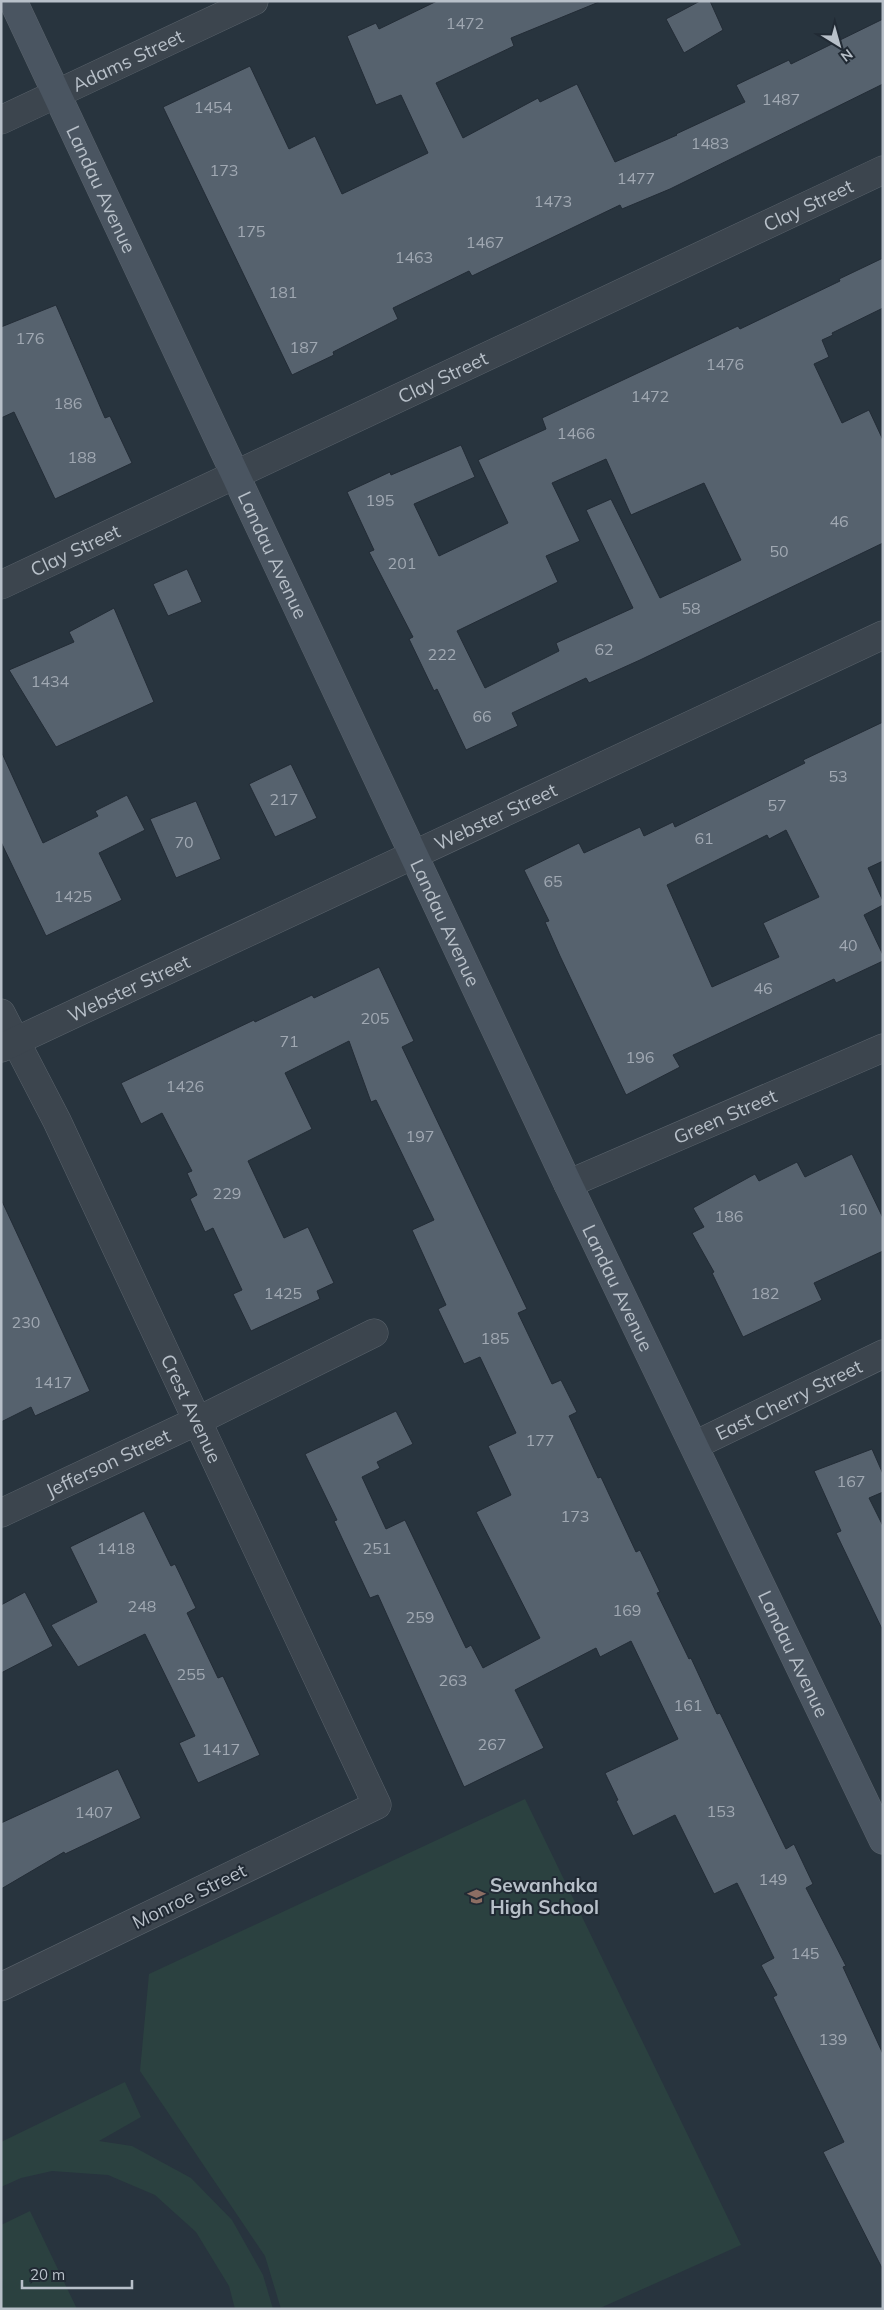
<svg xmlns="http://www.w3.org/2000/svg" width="884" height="2310" viewBox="0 0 884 2310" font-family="Mulish,sans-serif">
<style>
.green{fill:#2b4140}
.building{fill:#56626e;stroke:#232c36;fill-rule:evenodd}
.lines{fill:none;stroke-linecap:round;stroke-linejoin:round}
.street-casing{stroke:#5a636c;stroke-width:29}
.secondary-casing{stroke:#5a636c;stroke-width:29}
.street{stroke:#3c454e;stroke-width:28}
.secondary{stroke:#4a5561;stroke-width:28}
.labels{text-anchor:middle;stroke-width:4;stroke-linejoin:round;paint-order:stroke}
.number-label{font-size:16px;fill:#a0a8b2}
.street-label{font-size:19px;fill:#b8c0c9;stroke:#212a34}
.poi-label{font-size:19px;font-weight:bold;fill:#b8c0c9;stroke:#212a34;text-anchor:start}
</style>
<rect width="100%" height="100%" fill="#28343e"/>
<path class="green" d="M525,1799l216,446 -143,64h-317l-16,-53 -125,-185 9,-97z
M125,2082l16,35 -42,24 33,5 59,32 41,42 31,55 10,34h-38l-6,-23 -33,-54 -41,-37 -47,-20 -56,-4 -31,7 -20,9v-45z
M30,2211l47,98h-76v-84z"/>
<path class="building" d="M437,1l162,1 -88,36 3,8 -78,37 27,55 75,-40 2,4 37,-18 38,78 62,-27 -1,-1 69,-32 -9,-17 53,-25 2,4 92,-45v65l-213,105 -48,20 -2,-4 -148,71 -3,-5 -76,37 5,11 -65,33 1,3 -42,20 -129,-268 87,-41 39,83 26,-13 27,58 86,-41 -27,-58 -25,10 -29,-69 29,-13 3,6z
M700,1h10l13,29 -39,23 -18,-34z
M883,258v50l-51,25 1,2 -11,5 7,17 -15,7 28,59 27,-13 14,30v103l-243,117 -51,23 -3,-5 -74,35 6,13 -52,24 -29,-61 -3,2 -25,-52 4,-2 -44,-85 5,-2 -27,-58 43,-20 1,3 70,-30 14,32 -61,27 25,52 69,-33 -30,-63 68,-31 -4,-11 196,-92 2,3 100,-48 -1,-2zM606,459l25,56 73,-32 37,77 -81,38 -49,-99 -25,11 47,98 -77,35 3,8 -74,37 -28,-57 101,-49 -12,-26 34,-15 -28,-58z
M56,305l49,113 5,-2 22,47 -77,36 -41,-87 -13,6v-91z
M187,569l15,33 -34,14 -15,-32z
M114,608l40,94 -98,45 -47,-77 65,-28 -5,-10z
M883,722v139l-15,7 15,33v4l-19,10 19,40v6l-47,22 -2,-4 -161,76 7,12 -54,28 -66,-139 -15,-34 4,-1 -25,-51 55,-27 5,10 56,-26 4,9 29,-14 2,5 130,-64 -2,-3zM786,830l33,67 -56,26 16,34 -67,30 -45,-102 100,-50 2,4z
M1,751l42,92 55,-27 -3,-5 32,-16 18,35 -46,23 23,47 -76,36 -45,-94z
M291,764l26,54 -42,19 -26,-53z
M196,801l25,58 -45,19 -26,-59z
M379,967l35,74 -12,6 125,262 -9,4 34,71 9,-4 16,32 -8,4 29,62 3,-1 35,75 4,-2 20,42 -3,1 32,66 2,-1 26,56 3,-1 66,136 8,-5 19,40 -7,4 40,78 -3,1 40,87v216l-60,-118 21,-10 -71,-145 4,-2 -16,-30 13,-7 -37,-75 -23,11 -39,-79 -42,21 -17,-35 2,-1 -13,-27 73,-34 -47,-98 -31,16 -4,-9 -81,42 29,58 -80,39 -86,-192 -8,3 -36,-77 3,-1 -32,-66 91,-43 17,33 -36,18 3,6 -18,9 24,52 19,-9 61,128 5,-3 12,23 57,-30 -64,-126 35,-17 -23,-49 28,-13 -36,-76 -16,7 -26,-55 8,-4 -34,-75 22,-10 -58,-120 -5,2 -22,-61 -64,32 27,56 -64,32 36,77 24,-11 26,56 -17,8 3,8 -69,32 -18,-37 9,-4 -29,-62 -8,4 -15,-33 7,-4 -10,-22 5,-2 -30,-58 -21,11 -20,-41 133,-63 1,2 57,-27 2,3z
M852,1154l31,64v33l-69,32 8,17 -79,37 -31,-64 2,-1 -22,-39 12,-6 -11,-19 62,-34 4,7 38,-19 8,15z
M1,1199l89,192 -55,25 -4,-9 -30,15z
M872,1449l11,25v18l-14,6 14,28v105l-47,-98 5,-2 -27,-60z
M144,1511l27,55 4,-2 21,44 -9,5 31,65 5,-2 37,79 -62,28 -19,-40 16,-7 -50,-102 -67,33 -27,-42 46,-23 -27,-55z
M25,1592l28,54 -52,27v-68z
M118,1769l23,49 -76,36 -1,-2 -63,37v-66z"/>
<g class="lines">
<defs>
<g id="street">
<path id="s1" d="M1,120l253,-119"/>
<path id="s2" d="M1,585l882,-415"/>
<path id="s3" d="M1,1013l56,108 320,684 -376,182"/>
<path id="s4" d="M1,1048l882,-413"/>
<path id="s5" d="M568,1184l315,-136"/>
<path id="s6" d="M695,1445l188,-91"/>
<path id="s7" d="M1,1513l196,-92 177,-88"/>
</g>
<g id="secondary">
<path id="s8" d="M13,1l555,1183 315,656"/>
</g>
</defs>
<use href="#street" class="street-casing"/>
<use href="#secondary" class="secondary-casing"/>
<use href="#street" class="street"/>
<use href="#secondary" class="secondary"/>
</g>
<defs>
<symbol id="school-bare" viewBox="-9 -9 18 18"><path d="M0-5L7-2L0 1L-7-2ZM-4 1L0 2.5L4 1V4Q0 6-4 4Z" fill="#8d6e63" stroke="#212a34" stroke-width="2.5" paint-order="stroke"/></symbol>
</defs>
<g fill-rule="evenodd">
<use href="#school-bare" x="464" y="1884" width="25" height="25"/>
</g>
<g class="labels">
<g class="number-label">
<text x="465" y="29">1472</text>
<text x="781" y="105">1487</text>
<text x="213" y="113">1454</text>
<text x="710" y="149">1483</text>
<text x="224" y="176">173</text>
<text x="636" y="184">1477</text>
<text x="553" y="207">1473</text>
<text x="251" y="237">175</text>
<text x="485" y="248">1467</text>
<text x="414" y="263">1463</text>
<text x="283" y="298">181</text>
<text x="30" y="344">176</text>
<text x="304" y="353">187</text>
<text x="725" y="370">1476</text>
<text x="650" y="402">1472</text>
<text x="68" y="409">186</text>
<text x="576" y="439">1466</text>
<text x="82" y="463">188</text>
<text x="380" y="506">195</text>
<text x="839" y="527">46</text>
<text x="779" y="557">50</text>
<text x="402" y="569">201</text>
<text x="691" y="614">58</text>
<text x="604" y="655">62</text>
<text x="442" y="660">222</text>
<text x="50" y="687">1434</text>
<text x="482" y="722">66</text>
<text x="838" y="782">53</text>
<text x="284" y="805">217</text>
<text x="777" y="811">57</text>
<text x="704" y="844">61</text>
<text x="184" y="848">70</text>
<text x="553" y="887">65</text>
<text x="73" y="902">1425</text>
<text x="848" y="951">40</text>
<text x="763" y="994">46</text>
<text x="375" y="1024">205</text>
<text x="289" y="1047">71</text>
<text x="640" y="1063">196</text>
<text x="185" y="1092">1426</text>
<text x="420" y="1142">197</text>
<text x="227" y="1199">229</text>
<text x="853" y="1215">160</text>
<text x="729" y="1222">186</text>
<text x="283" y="1299">1425</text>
<text x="765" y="1299">182</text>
<text x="26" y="1328">230</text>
<text x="495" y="1344">185</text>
<text x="53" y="1388">1417</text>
<text x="540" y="1446">177</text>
<text x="851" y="1487">167</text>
<text x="575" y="1522">173</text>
<text x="116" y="1554">1418</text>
<text x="377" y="1554">251</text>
<text x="142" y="1612">248</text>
<text x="627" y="1616">169</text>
<text x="420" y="1623">259</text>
<text x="191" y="1680">255</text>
<text x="453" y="1686">263</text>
<text x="688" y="1711">161</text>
<text x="492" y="1750">267</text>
<text x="221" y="1755">1417</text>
<text x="721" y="1817">153</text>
<text x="94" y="1818">1407</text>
<text x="773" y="1885">149</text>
<text x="805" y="1959">145</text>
<text x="833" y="2045">139</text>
</g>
<g class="street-label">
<text dy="7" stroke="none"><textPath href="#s1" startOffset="140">Adams Street</textPath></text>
<text dy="7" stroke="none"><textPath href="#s8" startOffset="208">Landau Avenue</textPath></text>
<text dy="7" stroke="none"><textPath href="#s2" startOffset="892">Clay Street</textPath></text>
<text dy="7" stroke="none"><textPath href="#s2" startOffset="488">Clay Street</textPath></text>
<text dy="7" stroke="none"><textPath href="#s2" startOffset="82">Clay Street</textPath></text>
<text dy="7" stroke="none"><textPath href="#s8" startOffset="612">Landau Avenue</textPath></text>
<text dy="7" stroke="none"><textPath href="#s4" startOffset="546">Webster Street</textPath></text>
<text dy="7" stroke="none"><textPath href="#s8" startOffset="1018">Landau Avenue</textPath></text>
<text dy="7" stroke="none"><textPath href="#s4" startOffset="141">Webster Street</textPath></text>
<text dy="7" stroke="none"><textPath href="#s5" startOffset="171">Green Street</textPath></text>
<text dy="7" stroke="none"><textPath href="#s8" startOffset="1422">Landau Avenue</textPath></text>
<text dy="7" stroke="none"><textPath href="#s6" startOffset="104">East Cherry Street</textPath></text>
<text dy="7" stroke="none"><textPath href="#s3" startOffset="439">Crest Avenue</textPath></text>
<text dy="7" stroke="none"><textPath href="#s7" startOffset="118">Jefferson Street</textPath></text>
<text dy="7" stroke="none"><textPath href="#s8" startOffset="1828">Landau Avenue</textPath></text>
<text transform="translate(189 1896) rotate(-26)" y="7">Monroe Street</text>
</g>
<g class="poi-label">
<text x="490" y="1892">Sewanhaka<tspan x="490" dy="22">High School</tspan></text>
</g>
</g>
<rect width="884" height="2310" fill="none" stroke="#b8c0c9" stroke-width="5"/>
<g transform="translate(839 45) rotate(143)" stroke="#212a34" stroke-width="4" paint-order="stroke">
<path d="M0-4L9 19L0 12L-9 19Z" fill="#b8c0c9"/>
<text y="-8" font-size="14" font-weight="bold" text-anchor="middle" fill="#b8c0c9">N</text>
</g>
<path d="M22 2280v8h110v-8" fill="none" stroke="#b8c0c9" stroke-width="2.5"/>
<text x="30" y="2280" font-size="15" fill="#b8c0c9" stroke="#212a34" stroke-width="4" paint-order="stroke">20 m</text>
</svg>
